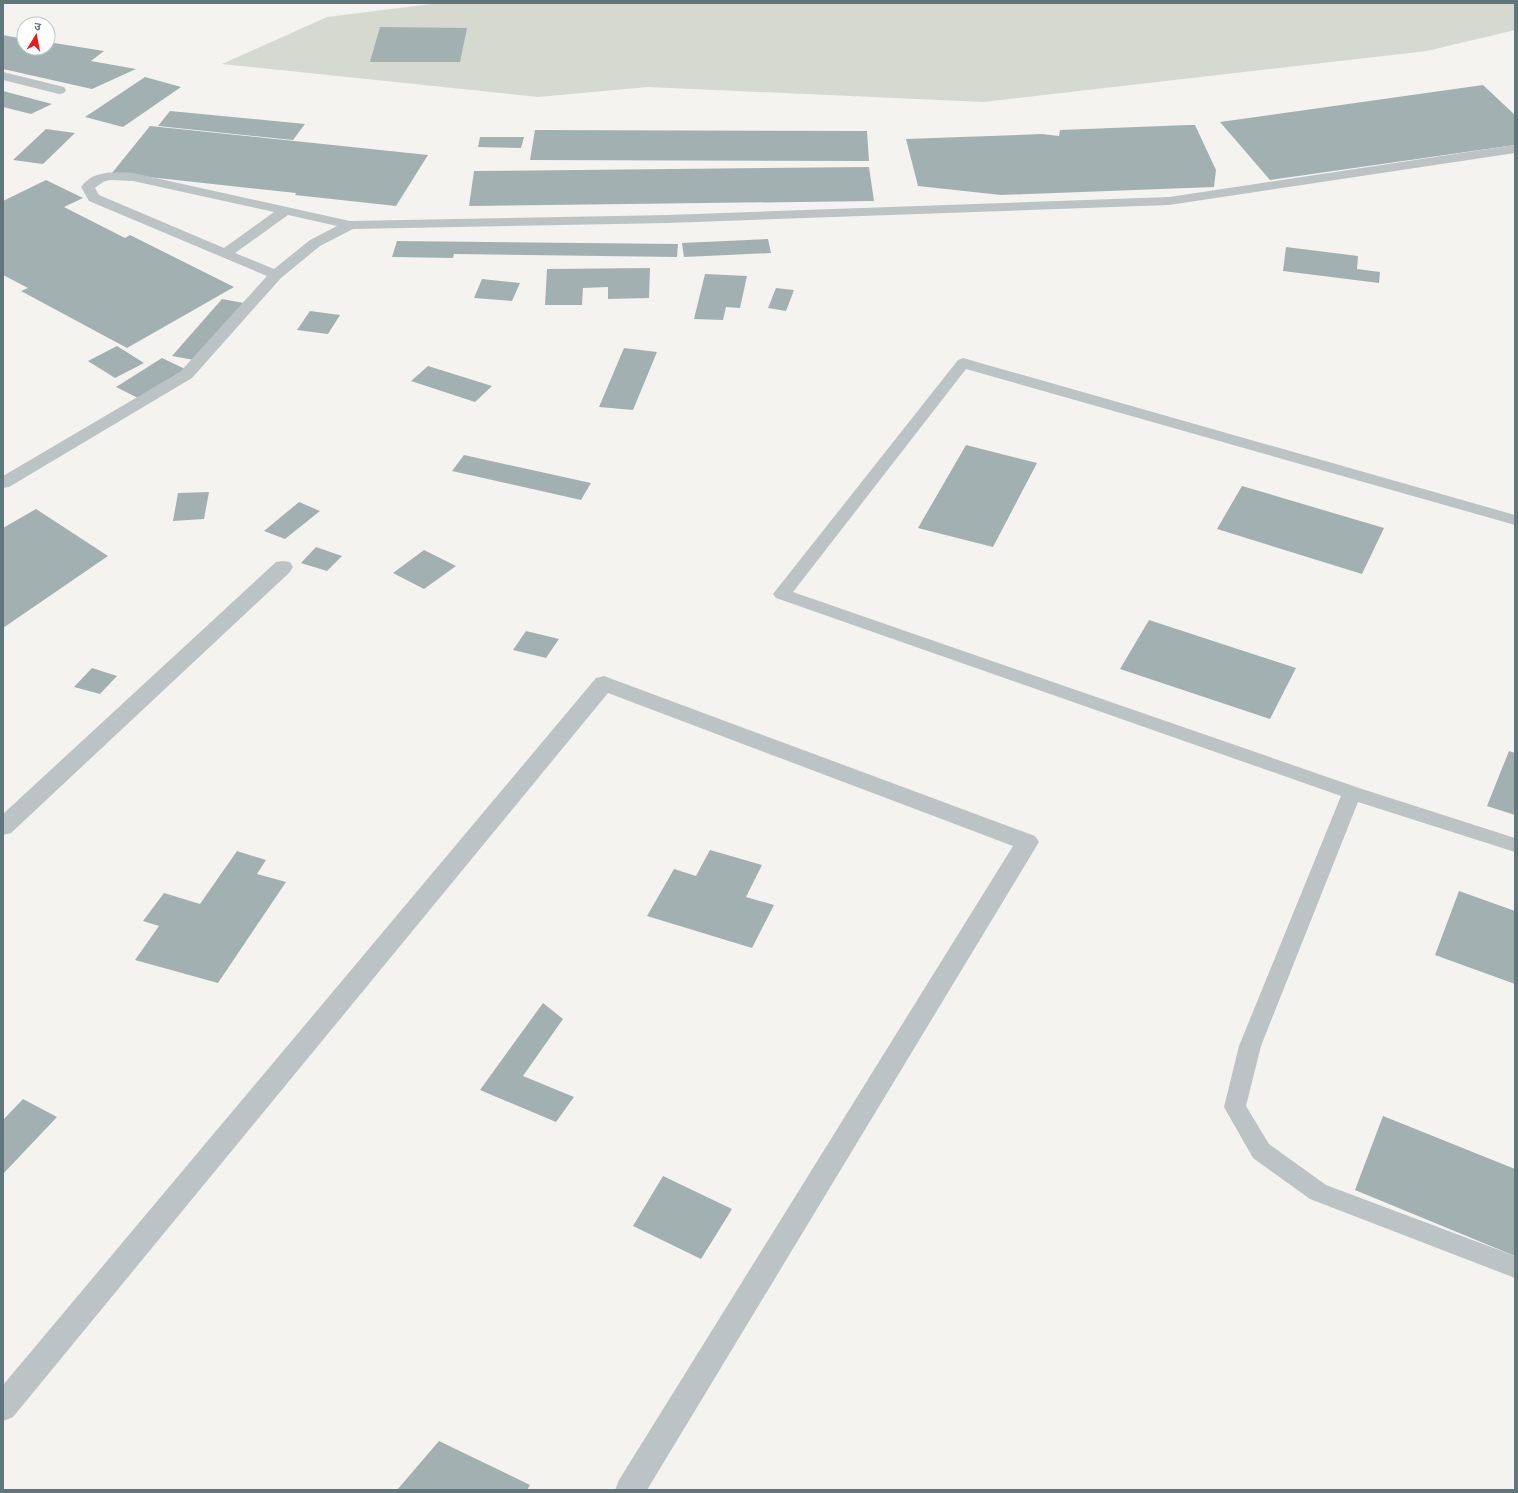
<svg xmlns="http://www.w3.org/2000/svg" width="1518" height="1493" viewBox="0 0 1518 1493" font-family="Mulish,'Noto Sans Devanagari',sans-serif">
<style>
.green{fill:#d5d9cf}
.building{fill:#a3b0b2}
.lines{fill:none;stroke-linecap:round;stroke-linejoin:round}
.service{fill:#bcc3c5;fill-rule:evenodd}
.minor{fill:#bcc3c5;fill-rule:evenodd}
</style>
<rect width="100%" height="100%" fill="#f4f3f0"/>
<path class="green" d="M439,3h1076v27l-88,21 -444,51 -335,-15 -110,10 -316,-33 105,-47z"/>
<path class="building" d="M380,27l87,1 -7,34h-90z
M3,35l21,4v9h24v-6l56,9 -13,10 45,8 -44,20 -89,-20z
M145,77l36,10 -58,40 -38,-10z
M1483,85l32,30v30l-245,35 -50,-58z
M3,91l49,13 -21,10 -28,-7z
M170,111l135,13 -12,16 -135,-14z
M1188,125h7l21,45 -2,17 -213,8 -83,-9 -12,-47 136,-5 17,2 1,-6z
M150,126l278,29 -32,51 -101,-11 1,-2 -184,-20z
M46,129l29,4 -32,31 -30,-4z
M535,130l332,1 2,30 -339,-1z
M480,137h44l-3,11 -43,-1z
M869,167l5,34 -405,5 5,-35z
M46,180l37,18 -19,9 61,31 5,-3 104,52 -107,61 -106,-57 7,-3 -25,-13v-74z
M768,239l3,14 -87,4 -2,-14z
M397,241l281,3 -1,13 -223,-3 -1,4 -61,-1z
M1286,247l72,9 -1,13 23,3 -1,11 -96,-12z
M650,268l-1,30 -41,1v-12l-25,1 -1,17h-37l2,-36z
M705,274l42,2 -7,32 -14,-1 -3,13 -29,-1z
M482,279l38,4 -8,18 -38,-3z
M776,288l18,2 -8,21 -18,-3z
M222,299l22,4 -50,57 -22,-4z
M310,311l30,4 -12,19 -31,-4z
M117,346l27,17 -29,15 -27,-17z
M624,348l33,4 -24,58 -34,-3z
M162,358l23,11 -47,29 -22,-11z
M428,366l64,20 -17,16 -64,-21z
M966,445l71,18 -44,84 -75,-19z
M464,455l127,28 -10,17 -129,-29z
M1242,486l142,42 -22,46 -145,-45z
M209,492l-5,27 -31,2 5,-28z
M299,502l21,9 -35,28 -21,-8z
M36,509l72,47 -105,72v-100z
M316,547l26,9 -15,15 -26,-8z
M424,550l32,16 -32,23 -31,-16z
M1149,620l147,48 -26,51 -150,-50z
M526,631l33,8 -13,19 -33,-8z
M92,668l25,8 -17,18 -26,-7z
M1509,751l6,2v62l-28,-9z
M710,850l52,15 -16,32 28,8 -22,43 -105,-32 27,-47 22,7z
M237,851l29,9 -9,14 29,8 -68,101 -83,-23 24,-34 -16,-5 21,-28 36,11z
M1459,891l56,20v73l-80,-29z
M543,1003l20,16 -40,57 51,21 -18,25 -76,-32z
M23,1099l34,18 -54,57v-54z
M1383,1116l132,53v87l-160,-66z
M663,1176l69,33 -31,50 -68,-33z
M439,1441l91,44 -3,5h-130z"/>
<g class="lines">
<path class="service" d="M1515,145v8l-346,52 -501,18 -315,6 -33,17 -39,32 -89,100 -183,109 -6,1v-12l177,-104 87,-96 -178,-75 -8,-14c12,-17 34,-15 52,-14l217,48 318,-6 501,-18zM109,180l24,1 141,31 -50,36 -125,-53 -4,-7 8,-6zM288,215l49,11 -27,14 -36,29 -39,-16z
M963,358l552,157v10l-549,-156 -173,223 566,196 156,50v14l-157,-50 -97,244 -15,60 23,38 57,41 189,71v22l-205,-79 -57,-41 -29,-51 15,-61 102,-250 -565,-198 -3,-4 185,-234z"/>
<path class="minor" d="M3,72l61,15 2,3 -2,3 -5,1 -56,-14z
M283,561l7,1 3,5 -3,5 -279,261 -8,2v-21l273,-252z
M604,676l431,160 4,6 -392,648h-32l4,-10 394,-634 -405,-153 -595,724 -10,4v-36l593,-707z"/>
</g>
<rect width="1518" height="1493" fill="none" stroke="#5e767c" stroke-width="8"/>
<g transform="translate(36 36) rotate(10)"><circle r="19" fill="#ffffff" stroke="#bfc8cb"/>
<path d="M0-3L7 15L0 10L-7 15Z" fill="#e91b1d"/>
<text y="-6" font-size="11" font-weight="bold" text-anchor="middle" fill="#5e767c">उ</text>
</g>
</svg>
